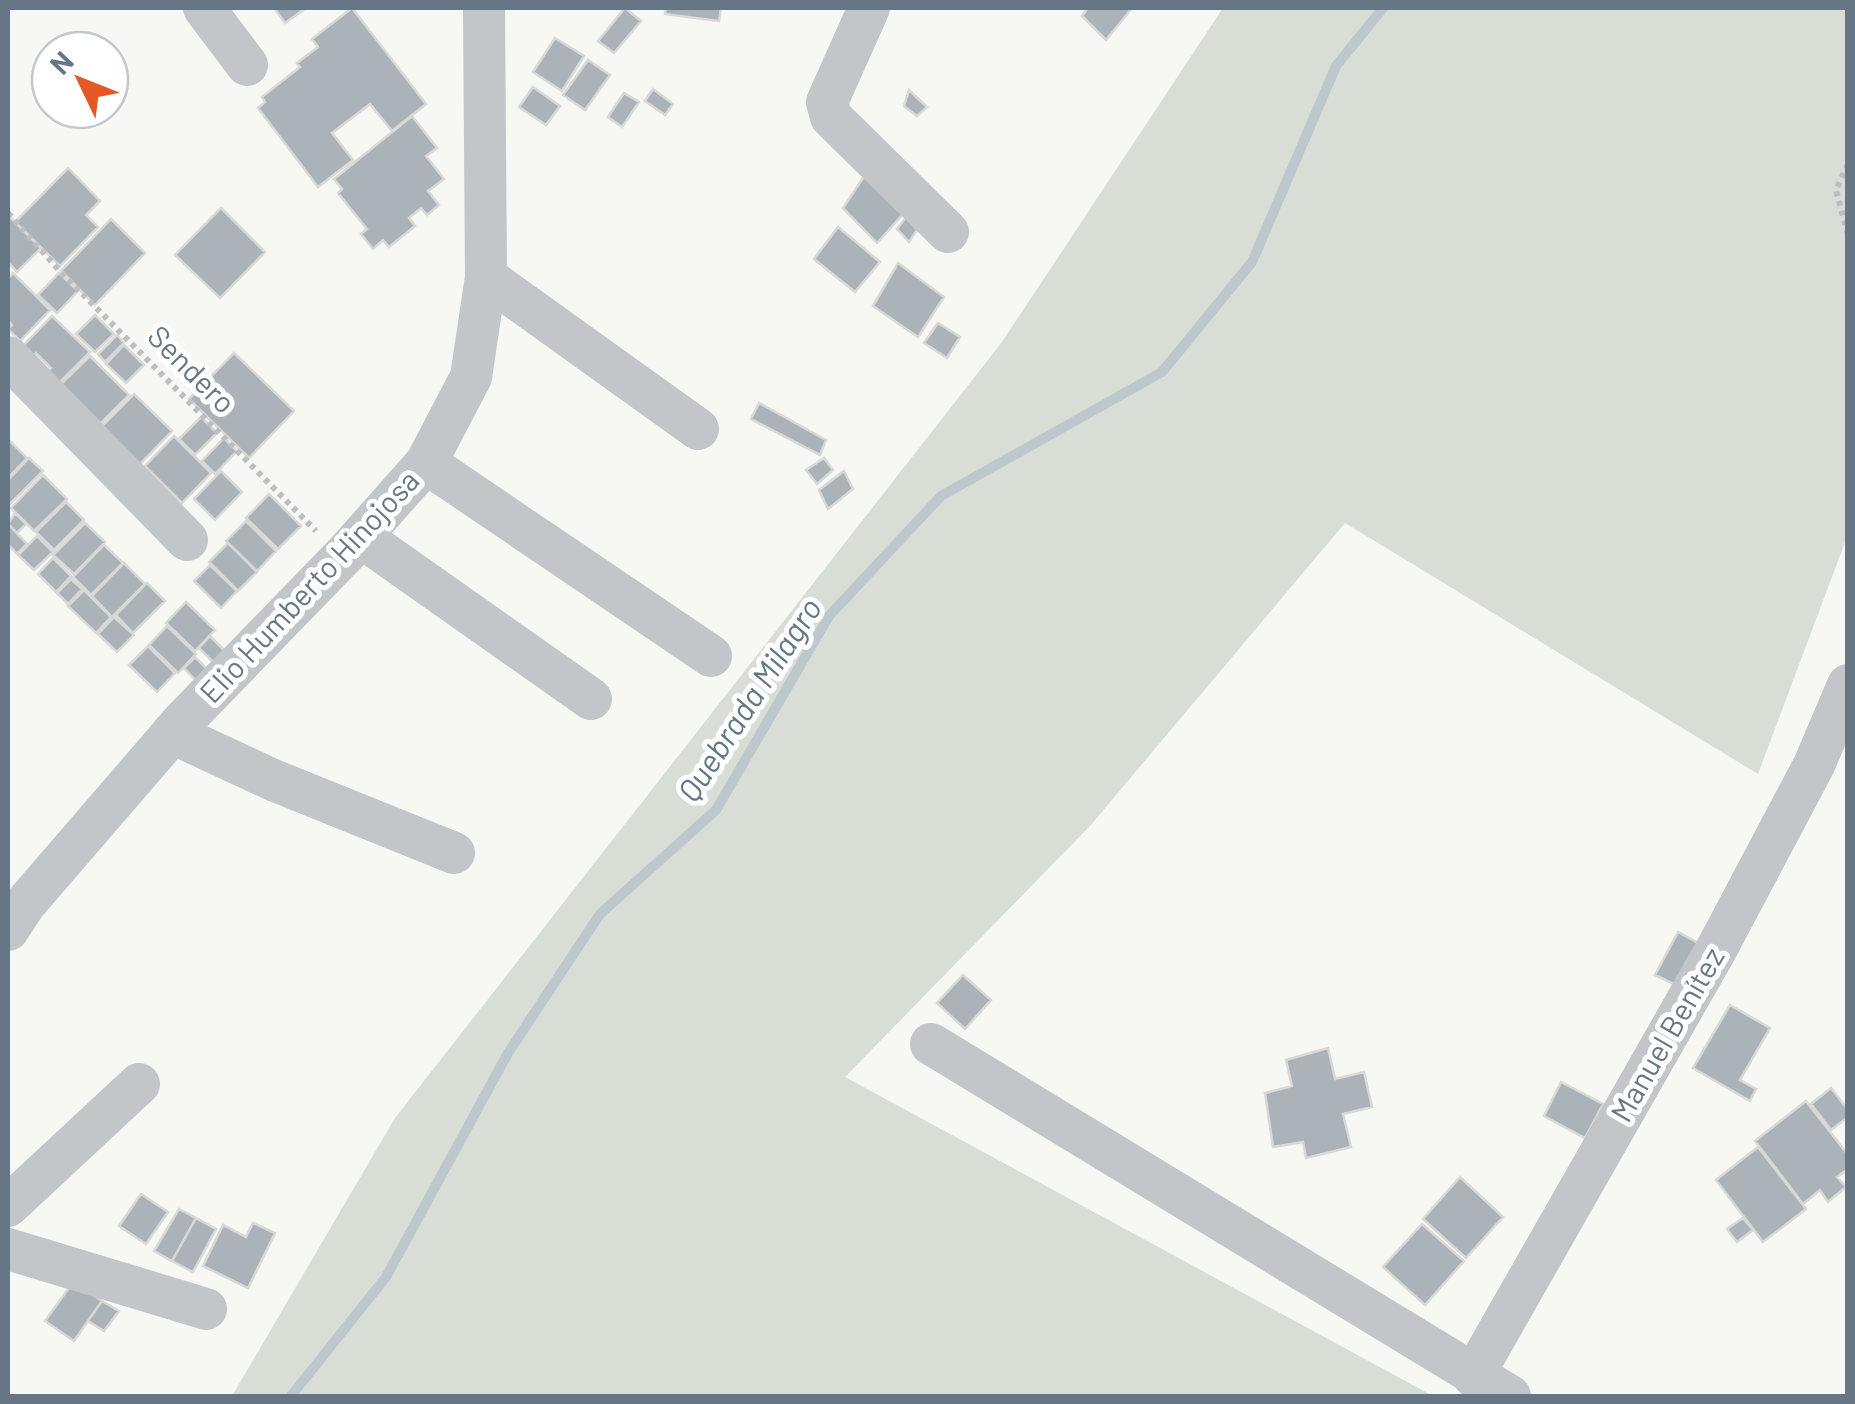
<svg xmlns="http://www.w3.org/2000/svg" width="1855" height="1404" viewBox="0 0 1855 1404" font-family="Barlow,sans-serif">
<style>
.green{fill:#d8ded5}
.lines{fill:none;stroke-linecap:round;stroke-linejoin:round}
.stream{stroke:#bdc7cc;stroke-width:10}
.building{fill:#abb3b9;stroke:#d8d8d6;stroke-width:2.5}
.path{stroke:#bcbec1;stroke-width:6;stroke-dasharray:5 5;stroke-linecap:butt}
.minor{stroke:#c2c6c9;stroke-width:42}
.labels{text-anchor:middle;stroke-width:10;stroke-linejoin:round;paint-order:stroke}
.street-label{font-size:30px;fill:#657685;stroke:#fff}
.water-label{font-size:32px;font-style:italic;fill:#617781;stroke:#fff}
</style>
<rect width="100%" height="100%" fill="#f7f7f4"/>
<path class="green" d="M1223,8h624v529l-89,237 -413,-251 -255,303 -245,251 588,319h-1201l163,-278 607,-776z"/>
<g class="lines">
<path class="stream" d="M291,1396l95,-119 122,-224 92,-139 116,-104 113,-194 112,-120 221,-124 90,-110 84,-196 47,-58"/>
</g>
<path class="building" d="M274,8h32l-21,15z
M352,8l74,96 -34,27 -22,-27 -38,29 21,27 -35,27 -60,-79 7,-6 -3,-5 38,-30 -3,-4 21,-16 -6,-8z
M625,8l16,13 -27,32 -16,-12z
M666,8h55l-2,13 -54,-7z
M1088,8h44l-26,32 -24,-24z
M555,38l29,18 -22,35 -29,-19z
M588,60l22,15 -25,35 -22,-15z
M533,87l27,19 -14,19 -27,-18z
M653,89l20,15 -8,11 -20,-14z
M909,90l18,17 -10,9 -13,-10z
M624,93l15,9 -17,25 -14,-10z
M412,116l25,32 -11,8 18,23 -16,12 11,14 -12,10 -6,-7 -12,10 6,8 -26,21 -6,-7 -10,9 -12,-15 6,-5 -29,-36 4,-4 -8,-10z
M68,168l32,33 -14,14 12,12 -38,39 -45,-44z
M865,175l39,38 -27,30 -34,-35z
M221,208l44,44 -45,46 -45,-43z
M8,215l33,33 -24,24 -9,-10z
M907,216l10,14 -8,12 -12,-13z
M111,219l34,34 -50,52 -34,-34z
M838,227l42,35 -25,30 -41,-33z
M898,263l46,34 -26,40 -45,-31z
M13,273l37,37 -30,31 -12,-12 4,-4 -4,-5v-41z
M59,273l19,18 -21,22 -19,-18z
M95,315l19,19 -19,18 -19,-18z
M52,316l38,36 -31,31 -12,-11 4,-4 -15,-15 -4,4 -10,-10z
M938,323l22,14 -13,21 -23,-15z
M117,335l7,8 -19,19 -7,-8z
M124,345l20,20 -18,18 -20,-19z
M234,353l60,58 -45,47 -60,-59z
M90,356l39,39 -30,30 -40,-39z
M134,394l38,37 -33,34 -38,-38z
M759,403l67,37 -6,15 -69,-36z
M201,417l16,16 -22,22 -16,-16z
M174,436l37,37 -29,30 -37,-37z
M224,438l13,13 -22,23 -13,-13z
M8,439l19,19 -19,20z
M29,458l14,13 -33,33 -2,-3v-21z
M824,458l9,12 -16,14 -11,-14z
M221,471l21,21 -27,28 -21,-21z
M844,471l9,18 -25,20 -9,-19z
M43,475l24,24 -33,32 -23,-23z
M269,494l32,32 -23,23 -32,-31z
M66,502l18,18 -30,30 -18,-18z
M15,513l11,11 -9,9 -9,-9z
M246,521l30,30 -19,20 -31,-30z
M85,523l20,19 -31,32 -21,-19z
M8,524l19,20 -10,10 -9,-10z
M37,536l16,16 -19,18 -16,-15z
M228,543l29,29 -19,19 -29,-29z
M104,545l19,18 -32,32 -18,-18z
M53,558l18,18 -15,16 -18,-18z
M124,563l21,21 -33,33 -20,-21z
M210,565l27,26 -16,17 -27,-27z
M71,579l11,10 -14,15 -11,-11z
M147,583l18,18 -32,32 -17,-18z
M84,590l27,27 -15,16 -28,-27z
M186,602l29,28 -20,21 -29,-28z
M114,617l20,18 -17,17 -19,-18z
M167,626l29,28 -18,19 -29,-28z
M210,636l18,18 -12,11 -17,-17z
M148,646l27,27 -18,19 -28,-27z
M195,657l15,15 -11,12 -15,-16z
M1678,932l22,12 -22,42 -23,-11z
M963,975l28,25 -26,29 -28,-26z
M1730,1005l40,23 -30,52 16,9 -6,12 -57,-33z
M1328,1048l7,31 29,-7 8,35 -29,7 8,33 -45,11 -3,-16 -30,5 -8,-54 27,-7 -6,-26z
M1561,1082l42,22 -18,34 -41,-22z
M1831,1088l17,22v7l-17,13 -20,-26z
M1806,1101l42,54v14l-11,8 9,10 -18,15 -8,-12 -17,14 -48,-63z
M1758,1147l48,62 -43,33 -47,-62z
M1460,1177l43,40 -37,41 -43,-39z
M141,1194l27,18 -22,32 -27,-18z
M179,1209l17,9 -24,43 -18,-10z
M196,1218l20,11 -23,43 -21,-11z
M1743,1218l10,12 -16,12 -10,-13z
M253,1223l22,10 -27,55 -45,-22 20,-41 23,12z
M1422,1224l42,37 -39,44 -42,-38z
M74,1281l28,20 -28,40 -29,-20z
M102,1301l17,10 -15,20 -16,-10z"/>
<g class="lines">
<path class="path" d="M1848,164l-12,26 12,44
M8,213l51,57 257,261"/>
<path class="minor" d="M204,8l43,57
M869,8l-42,94 4,15 117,115
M486,277l212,152
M8,357l179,183
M426,463l285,193
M361,537l230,162
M172,733l101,47 181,73
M8,930l17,-26 157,-182 165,-170 79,-89 45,-86 15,-100 -2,-269
M931,1044l579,352
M8,1206l131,-122
M8,1249l198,60
M1473,1376l244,-428 97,-183 34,-80"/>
</g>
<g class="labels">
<g class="street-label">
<text transform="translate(191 370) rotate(45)" y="10">Sendero</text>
<text transform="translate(310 587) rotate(-47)" y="10">Elio Humberto Hinojosa</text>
<text transform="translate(1668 1035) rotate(-60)" y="10">Manuel Benítez</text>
</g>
<g class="water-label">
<text transform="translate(750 700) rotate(-57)" y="11">Quebrada Milagro</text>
</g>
</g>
<rect width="1855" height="1404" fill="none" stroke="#657685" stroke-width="20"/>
<g transform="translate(80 80) rotate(313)"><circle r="48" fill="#ffffff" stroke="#c1c8ce" stroke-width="2.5"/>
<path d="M0-8L18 38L0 25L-18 38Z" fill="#e65825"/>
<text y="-15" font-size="28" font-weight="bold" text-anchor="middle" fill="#657685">N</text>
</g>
</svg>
